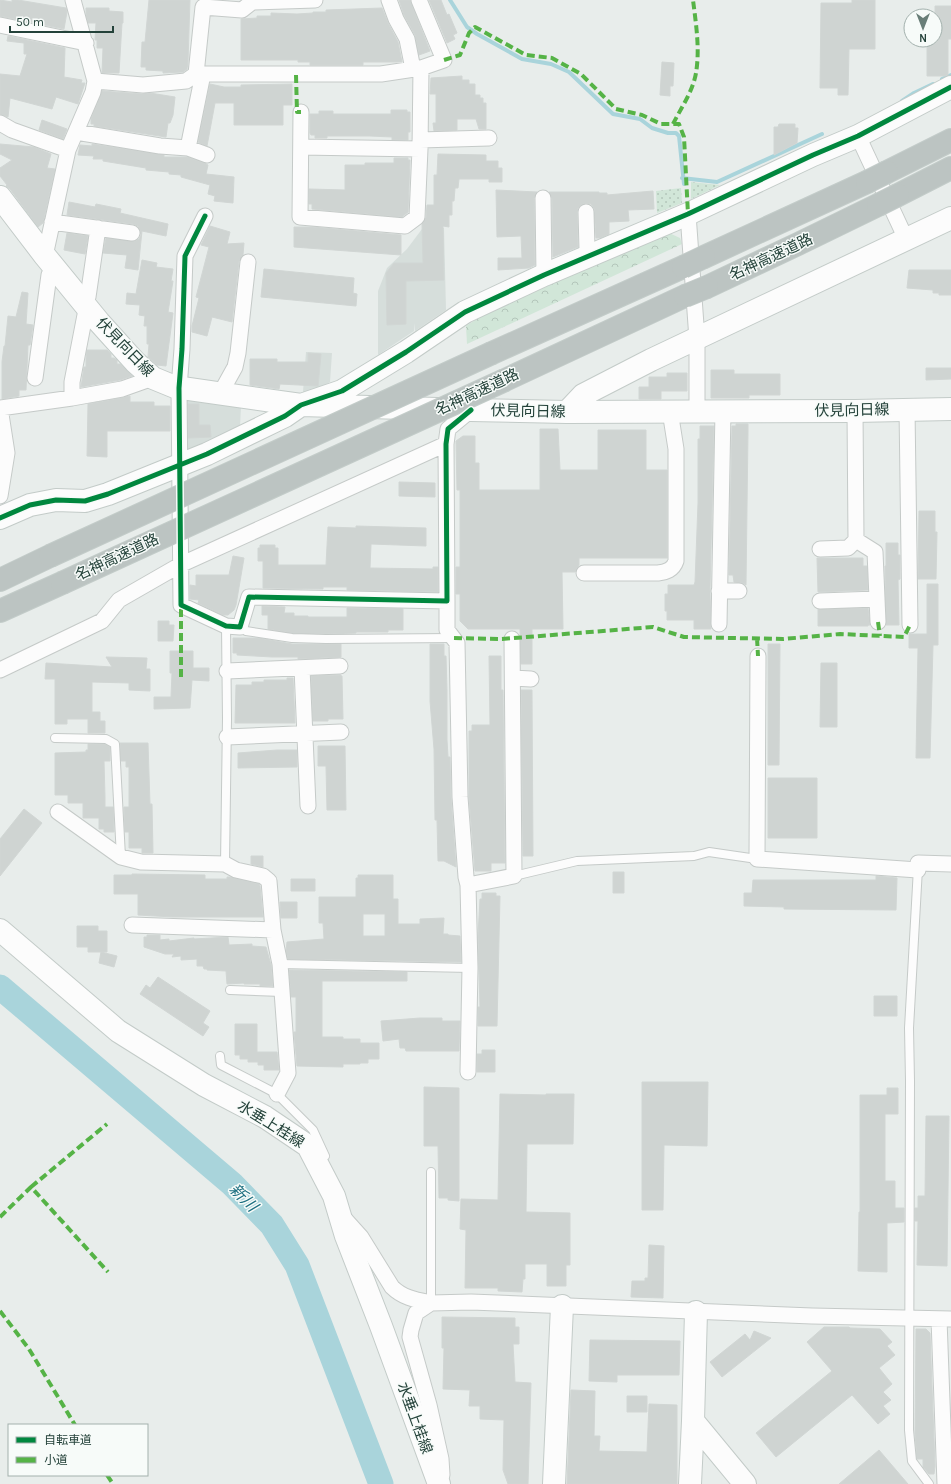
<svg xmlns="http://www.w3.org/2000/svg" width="951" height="1484" viewBox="0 0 951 1484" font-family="Karla,'Noto Sans JP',sans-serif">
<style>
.built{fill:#d6dedb}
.grass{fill:url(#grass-dots)}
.forest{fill:url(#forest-crowns)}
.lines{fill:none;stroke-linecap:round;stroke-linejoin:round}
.stream{stroke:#a9d4db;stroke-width:4}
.river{stroke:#a9d4db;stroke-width:25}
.building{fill:#cfd4d2;stroke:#d1d6d4;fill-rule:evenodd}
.lane-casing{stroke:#c5cac8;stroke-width:10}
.street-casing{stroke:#c5cac8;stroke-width:17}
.secondary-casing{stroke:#c3cbc8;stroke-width:24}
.highway-casing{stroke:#c3ccc9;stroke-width:24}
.lane{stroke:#fcfcfc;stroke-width:8}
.street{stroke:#fcfcfc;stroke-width:15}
.secondary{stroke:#fcfcfc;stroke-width:22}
.highway{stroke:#bcc4c2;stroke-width:22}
.highway-bridge-casing{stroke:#c3ccc9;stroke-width:24;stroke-linecap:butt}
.highway-bridge{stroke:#bcc4c2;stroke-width:22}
.quiet{stroke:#55b346;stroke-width:4;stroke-dasharray:8 4;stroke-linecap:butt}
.cycleway-casing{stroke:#f7fbf9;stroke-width:8}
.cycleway{stroke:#00873e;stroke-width:5}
.labels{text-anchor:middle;stroke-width:3;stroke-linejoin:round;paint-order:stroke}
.street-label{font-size:15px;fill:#24423a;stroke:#f7fbf9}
.water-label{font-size:16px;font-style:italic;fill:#1c6f80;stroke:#f7fbf9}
</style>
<defs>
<pattern id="grass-dots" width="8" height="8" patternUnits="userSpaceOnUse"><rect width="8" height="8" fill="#d1e6d8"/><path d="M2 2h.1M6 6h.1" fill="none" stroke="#b3c6ba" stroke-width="1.8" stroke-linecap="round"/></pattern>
<pattern id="forest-crowns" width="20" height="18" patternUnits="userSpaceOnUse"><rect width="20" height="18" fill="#d1e6d8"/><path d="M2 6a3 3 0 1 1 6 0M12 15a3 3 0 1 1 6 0" fill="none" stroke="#b3c6ba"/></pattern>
</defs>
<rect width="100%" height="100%" fill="#e8edeb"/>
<path class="built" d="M444,228l2,82 -31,21 -1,-8v8l-36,24v-64l9,-23 20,-19 15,-20z
M306,352l26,1 -2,29 -20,11 -7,-1z
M184,399l57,7 -1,21 -56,25z"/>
<path class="grass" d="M691,182l29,3 -29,14z
M681,188l1,15 -25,10 -1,-22z"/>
<path class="forest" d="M667,232l13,6 2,6 -215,100 -1,-18 17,-11z"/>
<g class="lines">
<path class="stream" d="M450,0l17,27 10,7 45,25 29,5 18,8 44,42 27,5 12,9 16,5h8l3,3 5,48
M942,79l9,-4
M902,101l12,-8 19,-9
M682,178l35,4 105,-48"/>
<path class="river" d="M0,987l232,197 40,41 25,40 84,219"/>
</g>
<path class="building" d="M0,0l12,2v-2h6l48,8 1,4 -3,17 -64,-13z
M149,0h41l-2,62 -1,7 -4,3 -20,1v-2l-17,-1v-3h-5l1,-25h3z
M399,0h11l20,51 -11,4 -4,-20 -11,-20z
M429,0h12l6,15 2,-1 8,19 -4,2 2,4 -8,4z
M852,0h23v49h-26l-1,46h-10v-7h-18l1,-85h31z
M935,6h16v33h-3v36l-3,1h-18v-36h8z
M86,8h23v3l14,1v11h-1l-3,50h-17l1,-25h-6v-8h-2l1,-17h-8l-2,-9z
M382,8l6,15 10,19 4,20h-39v3h-53v-3h-12v-2h-57v-41l16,-1v-2h14v-3l26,1 16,-1v-1h13v-2z
M8,36l57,12 -1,29 18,3 -1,3h4l-7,21 -22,-7 -4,12 -42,-11 -2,19 -8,-3v-40l20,2 7,-22h-3v-11l-17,-2z
M662,62l12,1 -1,23h-3v10l-10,-1z
M462,76v4h7v4h6v11h5v3h3v5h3v26h-7l-3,-10h-19v11l-23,1 -1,-8h3v-29h-6l1,-16z
M210,84l14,3h17v-2l51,-1v21h-9v20h-49v-22h-19l-8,43 -9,-4z
M102,91l40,3 8,-1 25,4 -2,18 -3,8h-2l-2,14 -72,-11v-2h-3v-5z
M391,110h16v2h3v20h-2v8h-16v-3l-22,-1h-43v2h-12v-3h-4l-1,-2v-19h9v-3h14v3h58z
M42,120l25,9 -4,10 -24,-9z
M779,124h16v4h3l-1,15 -23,12v-28h4z
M0,144l34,3 17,7 -4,14 8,1 -12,54 -5,4 -28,-38 -4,-3 1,-1 -7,-9v-8l12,-8 -12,-6z
M92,144l72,11v2h23l17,6 4,2 -2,9 28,3 -1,26 -19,-2 1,-5 -7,-2 2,-9 -29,-8v-2l-12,-1v-2l-23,-2v-2l-43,-7v-2h-10l1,-3 -16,-1 2,-10 12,1z
M438,154l48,1v6h12v7h4v14h-13v-3h-30l-1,9h-3l-1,13h-2v14h-3v12l-6,-1 1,54 -38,1v43l-19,1 -1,-52 8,-10h29l-1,-39 4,-6 1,-13h7v-30h3z
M394,158h14v2h2l-2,52 -6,5 -90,-8v-5h-3v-15l36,1v-25h20v-2h29z
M496,190l41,2 -3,6 1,67 -6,3 -31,2v-12h24l-1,-22 -24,1z
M653,191l1,18 -26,1 1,11 -20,1v12l-9,4h-4l-2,-30 -3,-4 -5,-1 -5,2 -3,3 -1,4 1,35 -25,10 -1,-59 -3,-6h50v1h8v2z
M69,202l26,5 1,-3 25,5 -1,4 48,11 -2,12 -24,-5 -4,39 -13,-2 2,-13 -24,-2 3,-15 29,3 4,-2 2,-4 -1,-5 -2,-4 -5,-2 -66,-9z
M210,226l20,6 -3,12 17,-1 -1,12 -4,6 -7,61 -20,-5 -5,19 -15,-4v-6l7,-28 -3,-1 13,-50 -8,-2z
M294,227h18l89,8v20l-107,-8z
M67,233l21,3 -3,18 -21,-4z
M142,260l15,3 -1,4 17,2 -2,12h2l-5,31 5,1 -7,53 -9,-1 -9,-8 1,-13h-2v-18h-3l1,-10 -6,-1 1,-10 -14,-1 1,-11 9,1z
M264,269l90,9 -1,15 4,1 -1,12 -95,-9z
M909,270h42v25h-12v-2h-6v-3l-26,-2z
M22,292l6,1 -2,31 7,1 -3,20h-2l-2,45h-7v6l-17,3v-37l2,-16h1l3,-30 8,1z
M87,350h20l4,4v4h3l3,2v4h3l12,12 -12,4 -39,7 3,-20h2v-8z
M308,353l13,1 -3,32 -38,-2 -1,5 -29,-4v-26h27v3h31z
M926,368h25v11l-25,1z
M711,370h23v4h46v21h-31v3h-38z
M667,373h20v18h-26v8h-22v-12h10v-10h18z
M130,396v6h24v4h16v25h-63v26l-20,-1 1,-52z
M188,404h11v21h11l1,12 -23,1z
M736,424h12v8l-2,153 -3,-2 -9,-1 -1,-7h-4l3,-149h4z
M700,426h14l-4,165 1,38h-17v-9h-27v-9h-2v-17h3v-9h26l1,-3 3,-79v-64h2z
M540,429h18l2,41h38v-40h48v40h21v88h-88v7l-4,7h-13l1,57h-31v35h-11l-1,-35h-52l-8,-8v-27h-4v-27h4v-77h-3l-1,-49 7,-5h12v27h4v27h61z
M399,482l36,1v14l-36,-1z
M919,511h16v21h2l-1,47h-18z
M356,526l70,2v18l-55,-2 -1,24 63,1v-2h5v25l-91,-2v-3h-24v2l-60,-1v-27h-5v-13h2v-3h15v3h3v17h48l2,-38 28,1z
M886,543h12v12h2v24l-2,1 1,45h-13l-1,-59h1z
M233,556l11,2 -8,47 -2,5 -6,5h-5l-25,-12 1,-3 -9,-1v-14l6,1v-11h33z
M817,558h46v8h4l1,24 -50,2z
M927,584h11v61h-5l-3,113h-14l2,-110h-9v-14h18z
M262,606l23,1 -1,6h10v3h14v1h39v-9l56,1v21h-15v2h-32v1l-30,1 -34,-1 -24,-4v-14h-6z
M868,608l2,17h-2v1h-50v-17z
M158,621h11v4h5l-1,16h-15z
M233,638h25l34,6h49v13l-43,2v-2h-26l-35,-2v-2h-4z
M430,644h14v12h2l1,35v49l1,17h2l1,41 5,69 -12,-6h-6l-1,-41h-2l-1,-71 -4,-48z
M768,644h12l-1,121h-11z
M170,651h23v17h16v13l-17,-1 -2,28 -36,1v-12h17l1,-24h-2z
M489,656h12v34h2l2,173h-14v8h-16l-6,-74v-66h3v-6h18z
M106,657l41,1 -1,11h4v22l-21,-1v-7l-37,-1v30h8v9h5v12h-17v-14h-21v5h-12v-45h-10l1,-16 66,4z
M821,663h16v64h-17z
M341,675v1h1l1,43h-15v2h-15l-2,-45z
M287,678h6l2,45h-60l1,-38h16v-3h12v-2h23z
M521,690h11l1,166h-10z
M120,743h28l2,61h2l1,49h-11v-5h-13v-16h-4l-1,-25h5v-40h-3v-6h-5z
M88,744h17l5,3v14h-6l1,36v10h8l1,25h-10v-3h-5v-11h-16v-15h-15v-8h-13v-42l31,-1v-2h2z
M318,746h27l1,64h-19l-1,-44h-8z
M277,750h20v17l-59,1v-15z
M768,778h49v60h-49z
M24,809l18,14 -42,53v-37z
M251,856h12v11l-12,-3z
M613,872h11v21h-11z
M132,874l73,1v4h22v-2h3l29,7 1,2 3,31h-90l-35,-2v-21h-24v-19h18z
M358,875h35v24h5v25h22v-5l24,-1 -1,16h5v1l12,1 1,26 -173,-3 -2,-8 1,-9 37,-3 -1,-16h-4v-26h37v-19h2zM363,914h22v22h-22z
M876,876l21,2 -1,32 -112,-1v-2l-40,-1v-13h8l1,-13h123z
M291,879h24v12h-24z
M482,893h14v3h4l-3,130h-19v-19h2l-2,-71 2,-37h2z
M280,902h17v16h-16z
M77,926h21v5h9v21h-19v-5h-11z
M147,935h13v5l9,-1v2l25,-3v1l34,-2 1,8 23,-1v2l14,1 5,18 2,21h-13v-2h-16v-1l-17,1 -1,-13 -19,-1v-1h-3l-1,-3h-6v-7l-16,1v-4l-9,1 2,-3h-9l-21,-7v-10h3z
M101,952l16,4 -3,11 -15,-4z
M289,970l118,2v9h-85v56h21v2h17v4h19v16h-11v4h-8v1h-17v3l-46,-1 -3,-34h2v-35h-5z
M158,977l52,34 -7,12 6,4 -6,9 -63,-42 6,-9 4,3z
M874,996h23v20h-23z
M420,1018h22v3h18l-1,30h-53l-1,-3h-5l-1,-9 -16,2 -2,-20z
M235,1024h22v28h20l2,18h-15v-5h-6v-3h-10v-3h-8v-4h-5z
M482,1050h13v22h-18v-18h5z
M642,1082h66l-1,64 -43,-1 -1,65h-21z
M424,1087l35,1v113l-11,-1v-2h-9l-1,-52h-14z
M887,1088h11v26h-13v67h10v27h9v14l-17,1v49l-29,-1 1,-59h1v-117h27z
M500,1094l46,1v-1h28l-1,50h-46l-1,68 44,1v52h-4v21h-19v-22h-22v15h-2l-1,13 -24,-1v-3h-33l1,-58 -6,-1 1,-30 37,1z
M926,1116h23l-2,150 -30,-1 1,-44h-3v-13h3v-12h7z
M649,1245l15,1 -1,52 -32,-1 1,-16h13v-3h3z
M442,1317l73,1v9h4v17h-6l2,38 16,1 -3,101h-20l-5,-14 1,-50 -24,-1v-13h-11l1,-16 -27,-1 1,-41h-2z
M824,1327h25l1,1 30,1 12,13 -5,4 8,9 -16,13 13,16 -9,8 8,8 -8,6 7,8 -12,10 -26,-29 -76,62 -20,-24 76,-62 -25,-29z
M916,1329h10l4,4 5,133 -1,8h-5l-6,-7v-8h-6l-2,-26z
M754,1331l17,7 -49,39 -12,-15 35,-28 5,6z
M590,1340l90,1 -1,34h-62v7l-28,-1z
M571,1390l24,1 -1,45h6l-1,15 48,1 2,-48 28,1v79h-110z
M627,1396h20v16h-20z
M879,1450l29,34h-69z"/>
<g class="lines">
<defs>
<path id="lane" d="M240,627l6,4 46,7 34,1 128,-1
M55,738l51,1 9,5 6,113
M225,864l2,-145 -1,-93
M918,868l-9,160 1,53 -1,349 3,31 17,23
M514,876l63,-15 117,-5 15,-4 48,7
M280,964l190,4
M230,990l52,2
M220,1056l1,9 56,29 36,36 12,26
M431,1172v131"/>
<path id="street" d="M389,0l7,19 11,20 6,30
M0,25l86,18
M196,74l7,-67 39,3 10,-8 63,-2
M95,81l48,4 43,-4 10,-7h185l40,-6 23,-8 -25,-60
M301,112l-1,105 105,9 12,-9 3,-68 1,-81
M0,123l12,7 56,20
M76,132l84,14 28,2 15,-74
M858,136l48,103
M420,140l69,-2
M301,147l119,2
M188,148l19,7
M543,198l1,77
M586,212l1,37 3,7
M688,214l9,125v72
M205,216l-20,40 -3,93 -3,39 2,217 45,21 14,1 9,-30 198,4 -1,-157 2,-15 23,-19
M52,222l80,11
M45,256l23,-106 25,-58 2,-11 -22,-81
M82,301l6,-4 10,-69
M35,378l14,-103 5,-8
M220,394l15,-27 3,-14 10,-91
M72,398v-16l13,-67 5,-5
M0,408l72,-10 50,-9 31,-11
M907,409l3,216
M855,411l1,129 19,12 3,70
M0,496l7,-43 -7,-45
M820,549l28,-1 8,-8
M584,573h74c8,-1 15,-3 18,-12v-112l-6,-38
M719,591h20
M447,601v29l10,13 3,154 6,80 2,8 2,83 -2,104
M820,601l57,-2
M719,624l4,-213
M758,656l-1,203 161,11
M302,668l6,138
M0,670l102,-49 17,-21 61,-35 266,-121
M227,671l113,-5
M513,678l18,1
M227,737l114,-5
M58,812l63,45 20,5 84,2 11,6 27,6 6,5 4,49 7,34 8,109 -11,21
M918,863l33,1
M468,885l46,-9 -2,-237
M132,925l141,5
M343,1217l18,20 31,50c11,11 24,13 39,16
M939,1319l6,165
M442,1475l-1,-16 -12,-54 -19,-68 1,-7 5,-17 15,-10 40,-1 341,14 139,3"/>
<path id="secondary" d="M0,197l45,59 54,66 36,40 18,16 22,9 126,18 170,5 96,2 288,-1 96,-2
M567,412l16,-17 68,-35 300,-142
M0,518l30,-13 26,-5 29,1 23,-7 99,-40 78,-38 16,-11 41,-14 64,-39 59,-40 79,-37 144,-61 125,-59 45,-19 93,-49
M0,930l118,101 86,54 61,32 43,29 26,50 12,40 35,90 58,158
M693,1421l52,63
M554,1484l8,-178
M690,1484l3,-63 3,-109"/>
<path id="highway" d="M887,172l64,-32
M898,195l53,-27
M704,257l163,-75
M707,287l91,-43 80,-39
M492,353l191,-86
M505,380l180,-84
M0,580l50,-24
M0,611l62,-28"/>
</defs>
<use href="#lane" class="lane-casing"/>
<use href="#street" class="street-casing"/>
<use href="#secondary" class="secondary-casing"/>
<use href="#highway" class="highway-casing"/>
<use href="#lane" class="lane"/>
<use href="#street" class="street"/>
<use href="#secondary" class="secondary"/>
<use href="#highway" class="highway"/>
<defs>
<path id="highway-bridge" d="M867,182l20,-10
M878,205l20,-10
M683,267l21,-10
M685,296l22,-9
M50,556l442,-203
M62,583l443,-203"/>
</defs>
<use href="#highway-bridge" class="highway-bridge-casing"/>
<use href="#highway-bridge" class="highway-bridge"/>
<path class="quiet" d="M444,60l16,-5 9,-22 6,-6 51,28 26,3 29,16 35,35 26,6 19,9h18l5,13 4,77
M296,75l1,37h4
M673,124c8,-16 20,-33 23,-51 4,-24 0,-49 -3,-73
M878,622l2,14
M454,638l48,1 151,-12 31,10 99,2 57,-5 64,3 6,-12
M757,638l1,18
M181,677v-72
M31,1187l76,-63
M0,1217l31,-30 77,85
M0,1311l29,38 46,76
M107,1475l6,9"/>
<defs>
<path id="cycleway" d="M205,216l-20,40 -3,93 -3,39 2,217 45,21 14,1 9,-30 198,4 -1,-157 2,-15 23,-19
M0,518l30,-13 26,-5 29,1 23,-7 99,-40 78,-38 16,-11 41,-14 64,-39 59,-40 79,-37 144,-61 125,-59 45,-19 93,-49"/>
</defs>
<use href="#cycleway" class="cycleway-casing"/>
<use href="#cycleway" class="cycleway"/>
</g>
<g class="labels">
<g class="street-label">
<text transform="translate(771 257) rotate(-25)" y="5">名神高速道路</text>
<text transform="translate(125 347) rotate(46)" y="5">伏見向日線</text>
<text transform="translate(477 392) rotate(-25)" y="5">名神高速道路</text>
<text transform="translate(852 410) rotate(-1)" y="5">伏見向日線</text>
<text transform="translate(528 411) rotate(1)" y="5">伏見向日線</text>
<text transform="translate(117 557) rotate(-25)" y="5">名神高速道路</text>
<text transform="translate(271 1124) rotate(32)" y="5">水垂上桂線</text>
<text transform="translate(415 1418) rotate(70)" y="5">水垂上桂線</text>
</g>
<g class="water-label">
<text transform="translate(244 1197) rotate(45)" y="6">新川</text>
</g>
</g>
<rect x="8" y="1424" width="140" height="52" fill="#f7fbf9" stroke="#a3b1ad"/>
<rect x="16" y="1437" width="20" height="6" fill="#00873e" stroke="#a3b1ad"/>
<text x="44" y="1444" font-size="12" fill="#24423a">自転車道</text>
<rect x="16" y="1457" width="20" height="6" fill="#55b346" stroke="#a3b1ad"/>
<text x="44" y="1464" font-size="12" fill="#24423a">小道</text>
<g transform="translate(923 28) rotate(180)"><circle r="19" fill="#f7fbf9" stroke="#a3b1ad"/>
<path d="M0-3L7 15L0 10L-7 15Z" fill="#697e78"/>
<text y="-6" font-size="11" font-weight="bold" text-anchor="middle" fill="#24423a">N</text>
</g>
<path d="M10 26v6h103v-6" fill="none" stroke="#24423a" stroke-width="2"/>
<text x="16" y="26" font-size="12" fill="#24423a" stroke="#f7fbf9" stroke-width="3" paint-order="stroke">50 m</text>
</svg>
